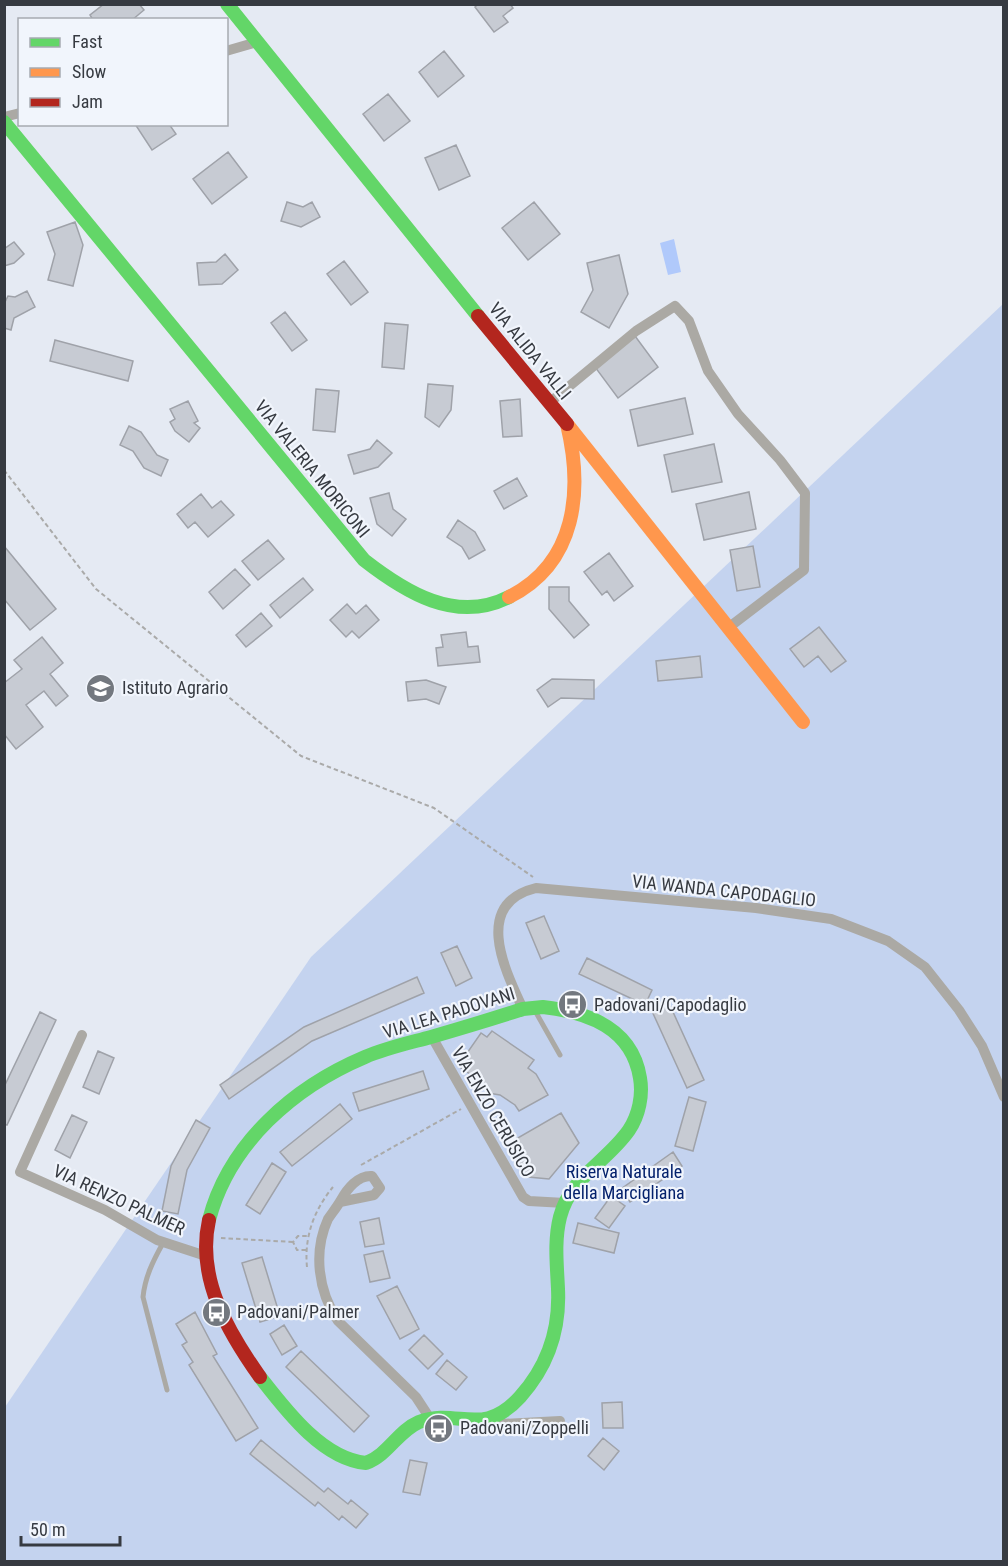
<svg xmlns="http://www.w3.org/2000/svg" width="1008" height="1566" viewBox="0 0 1008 1566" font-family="'Roboto Condensed',sans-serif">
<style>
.green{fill:#c4d3ef}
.water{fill:#b0c9fb}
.building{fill:#c7cbd3;stroke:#9fa2a9;stroke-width:1.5}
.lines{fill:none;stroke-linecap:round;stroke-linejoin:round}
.path{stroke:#aaaaa9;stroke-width:2;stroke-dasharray:4.5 3;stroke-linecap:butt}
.lane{stroke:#aba9a4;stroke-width:5}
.street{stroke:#aba9a4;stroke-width:10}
.fast{stroke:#63d668;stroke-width:14}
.slow{stroke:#ff974d;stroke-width:14}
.jam{stroke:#b3261e;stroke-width:14}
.labels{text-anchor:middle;stroke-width:4.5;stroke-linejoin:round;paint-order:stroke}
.street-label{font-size:18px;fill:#363a41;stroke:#f1f5fc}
.poi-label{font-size:18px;fill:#363a41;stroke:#f1f5fc;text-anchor:start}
.park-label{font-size:18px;fill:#04216c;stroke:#f1f5fc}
</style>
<rect width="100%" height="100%" fill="#e5eaf3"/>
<path class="green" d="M1003,304v1257l-998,1v-155l306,-450z"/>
<path class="water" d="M674,239l7,33 -13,3 -8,-32z"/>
<path class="building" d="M104,4h35l5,6 -12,10h-39l-3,-5z
M478,4h32l3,4 -10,8 5,6 -14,10 -19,-25z
M444,51l20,25 -26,21 -19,-25z
M388,94l22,27 -26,20 -21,-27z
M135,124h34l7,10 -24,16z
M456,145l14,31 -31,14 -14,-32z
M228,152l19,25 -35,27 -19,-25z
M287,202l16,5 9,-5 8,15 -19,10 -20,-6z
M534,202l26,32 -32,26 -26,-32z
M75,222l8,23 -10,41 -25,-6 7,-26 -8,-22z
M14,242l10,12 -10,9 -10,3v-17z
M225,254l13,16 -16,14 -23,1 -2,-22 19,-1z
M619,255l9,39 -19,34 -28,-16 12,-22 -6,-27z
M344,261l24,31 -17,13 -24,-31z
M27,291l8,16 -21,11 -3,12 -7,-2v-24l4,-8 7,1z
M285,312l22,28 -15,11 -21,-28z
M385,323l23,2 -4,44 -22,-2z
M635,336l23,31 -40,31 -23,-31z
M55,340l78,21 -5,20 -78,-20z
M428,384l25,2 -2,24 -12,17 -14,-10z
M316,389l23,2 -4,41 -22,-2z
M685,398l8,36 -55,12 -8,-36z
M520,399l2,37 -19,1 -3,-36z
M188,401l10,20 -4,2 6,5 -11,14 -14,-11 -5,-9 5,-3 -5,-10z
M129,426l12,6 16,23 11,5 -7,16 -17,-8 -11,-17 -13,-6z
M377,440l15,13 -14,14 -24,7 -6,-19 22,-6z
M714,444l8,38 -50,10 -8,-37z
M517,478l10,18 -23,13 -10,-18z
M749,492l7,37 -52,11 -8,-36z
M389,493l4,16 13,10 -14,17 -15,-12 -7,-26z
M201,494l11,14 9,-7 13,14 -26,22 -13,-15 -7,6 -11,-14z
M458,520l17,12 10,18 -16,9 -7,-12 -15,-10z
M268,540l16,19 -26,21 -16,-19z
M4,546l52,63 -26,21 -26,-31z
M753,546l7,41 -23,4 -7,-41z
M609,553l24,33 -19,15 -7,-10 -5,4 -18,-23z
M235,569l15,16 -27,24 -14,-17z
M303,578l10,12 -33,28 -10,-13z
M549,587h20v14l20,24 -15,13 -25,-29z
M347,604l9,10 10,-9 13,15 -20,18 -7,-7 -6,6 -16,-17z
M261,613l11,13 -26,21 -10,-12z
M819,627l27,34 -15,11 -13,-16 -14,11 -14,-18z
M466,632l2,15 10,-1 2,16 -42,4 -2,-18 7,-1 -2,-12z
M42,637l21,26 -13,11 18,22 -12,10 -12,-15 -18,14 17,22 -27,22 -12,-15v-51l18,-14 -8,-9z
M700,656l2,21 -44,4 -2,-20z
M552,679l42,1v19l-33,-1 -13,9 -11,-17z
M426,680l20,7 -7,17 -13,-5 -18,2 -2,-19z
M544,916l15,35 -18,8 -15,-36z
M457,946l15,32 -16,8 -15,-33z
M587,958l65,32 -7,15 -66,-31z
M417,977l7,16 -112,48 -83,58 -9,-14 84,-58z
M668,1001l36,79 -17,8 -36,-79z
M40,1012l16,8 -49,105 -3,-1v-37z
M492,1031l42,29 -6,8 8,6 12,21 -29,16 -4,-6 -15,-10 -12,-2 -6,-11 -24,-16 23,-33 6,4z
M98,1051l16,7 -15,36 -16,-7z
M423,1071l6,18 -70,22 -6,-18z
M689,1097l17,5 -13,49 -18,-5z
M340,1104l12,15 -60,47 -12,-14z
M561,1113l18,30 -30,36 -21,-2 -19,-34z
M72,1115l15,7 -17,36 -15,-8z
M196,1120l14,8 -23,42 -9,44 -16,-3 9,-45z
M673,1152l9,14 -52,36 -9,-13z
M272,1163l14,9 -26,42 -14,-9z
M611,1196l14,10 -16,22 -14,-10z
M379,1218l5,26 -19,3 -5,-25z
M578,1223l41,10 -5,20 -41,-10z
M383,1251l7,27 -20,4 -6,-27z
M262,1257l18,59 -20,6 -18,-59z
M397,1286l22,43 -19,10 -23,-43z
M195,1312l22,42 -4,2 45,72 -22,13 -47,-76 4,-3 -11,-17 5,-3 -11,-18z
M284,1325l13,21 -15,9 -12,-21z
M424,1335l19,19 -15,15 -19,-19z
M301,1351l68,65 -15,16 -68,-65z
M447,1360l20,17 -11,13 -20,-16z
M622,1402l1,26h-20l-1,-25z
M603,1438l16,13 -15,19 -16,-14z
M261,1440l63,52 4,-4 20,16 3,-4 17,14 -12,14 -14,-12 -3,4 -21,-18 -3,4 -65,-52z
M410,1460l17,3 -7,32 -17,-3z"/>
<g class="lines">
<path class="path" d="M4,470l92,119 205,167 133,52 99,69
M361,1165l100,-56
M221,1238l72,4
M306,1250h-9l-4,-8 5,-6h10
M307,1267c-3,-30 7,-57 26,-80"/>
<path class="lane" d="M534,1009l26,46
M163,1243c-10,18 -18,34 -20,54l24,93"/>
<path class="street" d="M226,51l31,-9
M4,117l16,-4
M549,403l87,-72 39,-25 14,15 19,50 30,43 42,46 25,33 -1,77 -76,58
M523,1009c-18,-39 -51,-105 13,-121l220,20 75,11 57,22 37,26 34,43 23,36 22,51
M82,1035l-62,137 85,38 52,30 49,16
M432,1037l91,160 6,4 36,2
M340,1202l34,-7 6,-7 -8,-12c-14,-1 -25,13 -31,24 -4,7 -9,13 -13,19 -15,33 -10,72 10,102l78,76 15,23
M495,1416l7,8 58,-3"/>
<path class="fast" d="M227,4l251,312
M4,122l360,438c41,32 92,64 145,37
M209,1220c20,-77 85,-133 156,-163 21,-9 44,-14 66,-20 31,-9 61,-18 92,-28l20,-2
M260,1377c25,32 62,82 106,86 22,-8 32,-32 53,-41 39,-15 63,17 101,-25 28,-31 40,-67 38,-108 -1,-24 -4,-48 2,-72 10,-40 47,-55 69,-87 10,-15 14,-35 11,-52 -8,-50 -52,-66 -97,-71"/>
<path class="slow" d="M567,424l236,298
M509,597c68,-34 74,-107 58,-173"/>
<path class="jam" d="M478,316l89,108
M209,1220c-13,58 19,112 51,157"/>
</g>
<defs>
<symbol id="school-disc" viewBox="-11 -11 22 22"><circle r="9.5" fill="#73787f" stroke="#f1f5fc"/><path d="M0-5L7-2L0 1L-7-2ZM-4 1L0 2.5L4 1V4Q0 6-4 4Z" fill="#fff"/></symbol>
<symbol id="bus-disc" viewBox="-11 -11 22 22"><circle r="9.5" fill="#73787f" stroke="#f1f5fc"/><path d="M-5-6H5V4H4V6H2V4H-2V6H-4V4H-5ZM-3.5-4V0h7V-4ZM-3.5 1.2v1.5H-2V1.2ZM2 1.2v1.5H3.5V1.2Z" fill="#fff"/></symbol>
</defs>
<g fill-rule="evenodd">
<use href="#school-disc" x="84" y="672" width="33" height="33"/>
<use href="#bus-disc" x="556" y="988" width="33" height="33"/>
<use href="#bus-disc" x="200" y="1296" width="33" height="33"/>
<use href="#bus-disc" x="422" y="1412" width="33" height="33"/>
</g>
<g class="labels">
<g class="street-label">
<text transform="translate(530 351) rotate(51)" y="6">VIA ALIDA VALLI</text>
<text transform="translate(312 469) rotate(51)" y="6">VIA VALERIA MORICONI</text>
<text transform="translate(724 891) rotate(6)" y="6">VIA WANDA CAPODAGLIO</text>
<text transform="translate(449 1013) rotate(-17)" y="6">VIA LEA PADOVANI</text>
<text transform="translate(493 1112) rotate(60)" y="6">VIA ENZO CERUSICO</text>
<text transform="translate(119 1200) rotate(25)" y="6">VIA RENZO PALMER</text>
</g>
<g class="poi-label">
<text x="122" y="694">Istituto Agrario</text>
<text x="594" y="1011">Padovani/Capodaglio</text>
<text x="237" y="1318">Padovani/Palmer</text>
<text x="460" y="1434">Padovani/Zoppelli</text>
</g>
<g class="park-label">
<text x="624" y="1178">Riserva Naturale<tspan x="624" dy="21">della Marcigliana</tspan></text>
</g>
</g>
<rect width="1008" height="1566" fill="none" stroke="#363a41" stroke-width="12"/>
<rect x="18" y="18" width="210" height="108" fill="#f1f5fc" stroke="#a6aab1" stroke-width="1.5"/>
<rect x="30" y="38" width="30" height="9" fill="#63d668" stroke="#a6aab1" stroke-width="1.5"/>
<text x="72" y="48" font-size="18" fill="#363a41">Fast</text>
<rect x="30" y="68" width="30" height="9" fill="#ff974d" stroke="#a6aab1" stroke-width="1.5"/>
<text x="72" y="78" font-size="18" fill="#363a41">Slow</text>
<rect x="30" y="98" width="30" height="9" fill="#b3261e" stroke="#a6aab1" stroke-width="1.5"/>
<text x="72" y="108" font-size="18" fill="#363a41">Jam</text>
<path d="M21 1536v9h99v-9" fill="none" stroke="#363a41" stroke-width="3"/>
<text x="30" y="1536" font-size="18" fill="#363a41" stroke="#f1f5fc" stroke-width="4.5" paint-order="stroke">50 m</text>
</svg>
